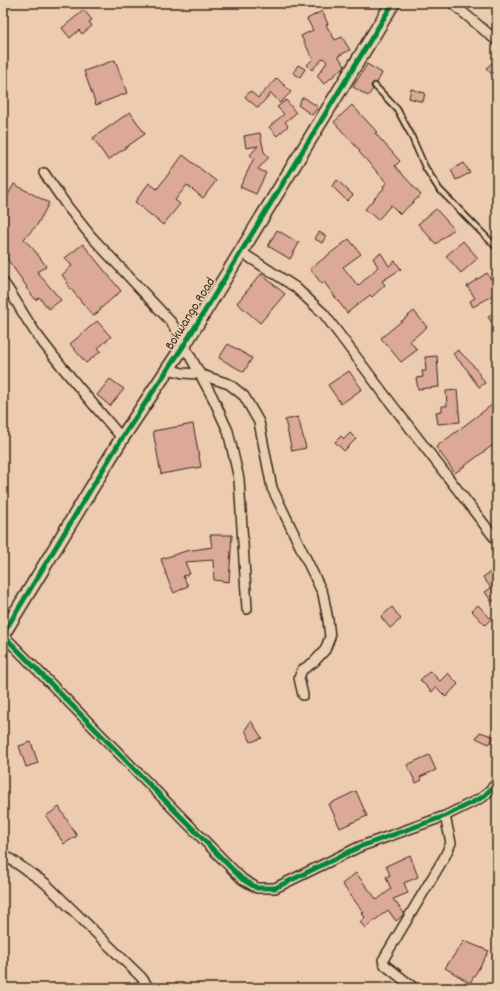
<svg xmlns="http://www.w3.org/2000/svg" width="500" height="991" viewBox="0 0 500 991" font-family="Dekko,sans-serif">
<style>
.building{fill:#dca897;stroke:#3b2a1e}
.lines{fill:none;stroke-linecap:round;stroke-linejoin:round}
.lane-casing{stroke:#3b2a1e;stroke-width:8}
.street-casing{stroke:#3b2a1e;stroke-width:12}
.secondary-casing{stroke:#3b2a1e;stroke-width:16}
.lane{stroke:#ead0b1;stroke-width:4.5}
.street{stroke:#ead0b1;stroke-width:9}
.secondary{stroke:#ead0b1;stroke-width:13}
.cycleway-casing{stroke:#ead0b1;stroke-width:8}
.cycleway{stroke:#00873e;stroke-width:5}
.labels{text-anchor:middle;stroke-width:3;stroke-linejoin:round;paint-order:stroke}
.street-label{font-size:14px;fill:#3b2a1e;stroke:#ead0b1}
</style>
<rect width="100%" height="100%" fill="#eccbaf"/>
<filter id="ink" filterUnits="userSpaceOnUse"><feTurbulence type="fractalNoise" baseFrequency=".025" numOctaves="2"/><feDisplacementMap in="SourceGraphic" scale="8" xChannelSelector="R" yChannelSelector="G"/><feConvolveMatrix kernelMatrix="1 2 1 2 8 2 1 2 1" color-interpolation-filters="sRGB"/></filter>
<g filter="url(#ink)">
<path class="building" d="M84,10l8,10 -3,2 3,4 -10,8 -3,-4 -9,8 -8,-10z
M322,11l6,13 -2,1 9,15 7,-3 8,13 -12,6 7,10 -21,18 -7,-8 10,-14 -4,-4 -11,12 -5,-5 6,-6 -12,-23 12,-6 -6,-11z
M497,59v21l-11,-12z
M115,60l12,33 -31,12 -12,-34z
M367,64l15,9 -5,10 -5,1 -1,2 2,3 -5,7 -15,-9z
M298,65l7,4 -5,8 -7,-4z
M277,78l14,14 -11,11 -9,-10 -13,15 -13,-11 5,-6 8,7z
M411,89l14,4 -2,9 -14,-4z
M302,98h3l13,9 -6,8 -14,-10z
M286,100l10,13 -11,9 3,4 -11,10 -8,-9 15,-13 -7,-7z
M352,105l25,27 -2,1 25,28 -5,5 26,29 -21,19 -9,-9 -13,15 -13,-11 19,-21 -1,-2 4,-3 -28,-31 1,-1 -26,-29z
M130,112l15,22 -37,26 -15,-22z
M260,133l4,19 5,5 -11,12 8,4 -10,21 -16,-7 14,-29 -4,-3 8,-9 -12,2 -2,-12z
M183,155l33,26 -13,17 -16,-13 -12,15 5,4 -17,21 -28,-23 14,-19 8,6z
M464,163l6,10 -14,7 -5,-10z
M337,180l16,15 -6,6 -15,-15z
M14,184l35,19 -12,22 -13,14 11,12 11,15 -9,6 24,28 -12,9 -10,-12 -3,3 -10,-12 1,-1 -24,-34v-49z
M436,209l18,20 -18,15 -18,-20z
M277,230l22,13 -9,16 -22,-13z
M319,232l7,4 -4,7 -7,-4z
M349,239l12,15 -18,13 15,19 20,-19 -5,-9 8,-5 8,13 6,-5 6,8 -19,12 3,4 -13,12 -2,-2 -23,18 -23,-31 -2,2 -12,-15z
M463,241l15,17 -17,15 -15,-17z
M83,244l38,47 -21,18 1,1 -8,6 -26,-32 1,-1 -6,-8 10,-9 -7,-8z
M487,273l10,16v4l-24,14 -3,-6 5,-3 -8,-12z
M261,274l24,20 -25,29 -23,-20z
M414,311l13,16 -17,14 7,9 -16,12 -20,-24z
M497,311v19l-9,-13z
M97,321l14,16 -13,11 3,3 -15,12 -16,-19z
M228,344l24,14 -8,14 -25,-14z
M458,350l15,15 12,18 -6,4 -11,-15h1l-16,-18z
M437,356l2,31 -21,2 -2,-11 7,-1 -1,-6h4l-1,-14z
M349,371l13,18 -21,15 -13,-19z
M110,379l14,10 -14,17 -13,-11z
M457,390l3,32 -22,2 -2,-12 6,-1v-5h5l-1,-15z
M497,401v41l-42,31 -19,-26z
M298,417l8,31 -14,3 -7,-31z
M193,424l8,43 -40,7 -8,-43z
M350,433l6,6 -12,12 -9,-9 6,-6 3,3z
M210,535h22l-3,47 -15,-2 -1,-20 -28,2 5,12 -7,2 5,10 -14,7 -6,-13 -7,-21 25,-8 26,-4z
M497,568v30l-5,4 -7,-10 6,-4 -8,-11z
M478,605l13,14 -6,6 -13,-14z
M392,607l9,12 -11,9 -9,-11z
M430,671l10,10 8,-8 10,11 -12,13 -10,-10 -4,5 -12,-12z
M251,721l11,17 -11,4 -6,-12z
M480,732l15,5 -6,7 -13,-6z
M31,742l7,21 -12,4 -7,-21z
M429,755l7,15 -16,7 2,3 -6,3 -9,-18z
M356,791l11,25 -27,12 -11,-24z
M59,807l18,29 -13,8 -18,-28z
M410,855l8,22 -14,6 4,10 -15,6 11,14 -2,3 -6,5 -8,-11 -23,18 -5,-6 5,-5 -3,-3 2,-1 -22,-29 14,-11 21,27 14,-11 -5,-12 4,-2 -4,-9z
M464,941l25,10 -19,32 -25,-15z"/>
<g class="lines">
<defs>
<path id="lane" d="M375,86l22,23 13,24 15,34 14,22 58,59"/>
<path id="street" d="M452,3l45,38
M44,173l23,33 23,29 81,87 7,11 6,12 29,53 15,33 11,48 8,130
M241,252l54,35 29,27 63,84 110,143
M3,282c13,17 22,37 35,54 26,35 55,68 84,102
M168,369l15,4 16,1 30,10 15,12 15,26 13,66 51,106 5,26 2,17 -5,13 -11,12 -12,8 -3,8 4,17
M3,635l239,244 15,9h18l84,-41 86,-31 38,-19 14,-14
M3,854l42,29 97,95 7,10
M414,988l-29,-23 -2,-5 61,-102 7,-15 -6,-27"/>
<path id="secondary" d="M3,634l119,-196 62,-93 209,-342"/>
</defs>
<use href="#lane" class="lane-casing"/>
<use href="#street" class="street-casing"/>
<use href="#secondary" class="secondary-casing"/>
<use href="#lane" class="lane"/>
<use href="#street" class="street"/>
<use href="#secondary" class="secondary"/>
<defs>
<path id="cycleway" d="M3,634l119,-196 62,-93 209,-342
M3,635l239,244 15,9h18l84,-41 86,-31 38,-19 14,-14"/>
</defs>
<use href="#cycleway" class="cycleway-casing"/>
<use href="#cycleway" class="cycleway"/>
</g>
</g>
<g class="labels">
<g class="street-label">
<text transform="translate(189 313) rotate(-58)" y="5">Bokwango Road</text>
</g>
</g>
<rect width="500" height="991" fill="none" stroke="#ead0b1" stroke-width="16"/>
<rect x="8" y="8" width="484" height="975" fill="none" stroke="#3b2a1e" stroke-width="1.5" filter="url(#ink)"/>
</svg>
